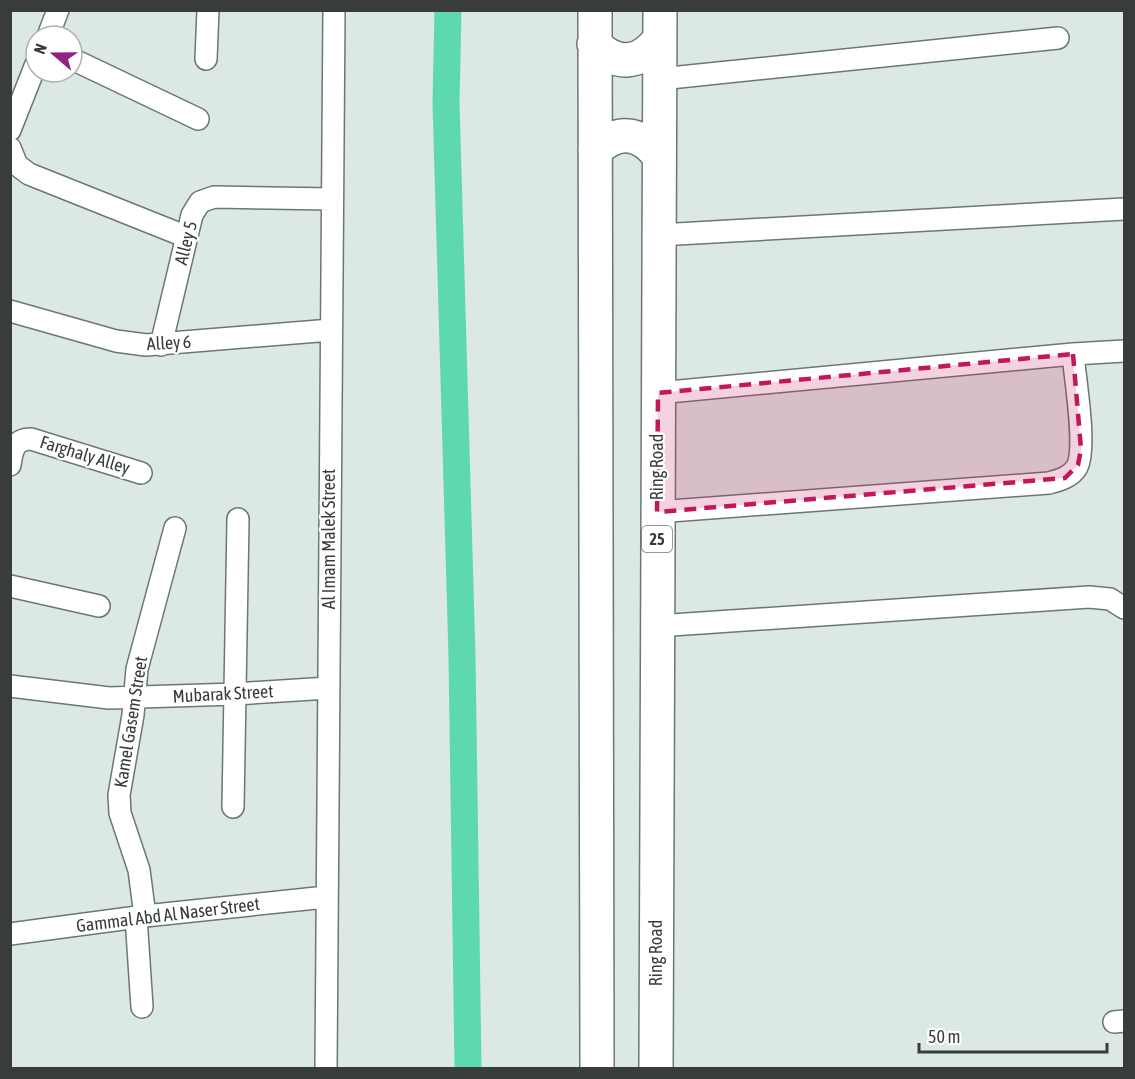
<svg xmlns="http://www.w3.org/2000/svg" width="1135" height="1079" viewBox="0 0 1135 1079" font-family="'Asap Condensed',sans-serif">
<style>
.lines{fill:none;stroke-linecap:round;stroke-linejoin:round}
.canal{stroke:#5dd8b1;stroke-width:27}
.minor-casing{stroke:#6c7772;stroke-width:24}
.trunk-casing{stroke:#6c7772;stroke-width:36}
.minor{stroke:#fff;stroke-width:21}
.trunk{stroke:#fff;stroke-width:33}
.marked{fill:#c2185b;fill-opacity:0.2;stroke:#c2185b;stroke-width:4.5;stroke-dasharray:12 8;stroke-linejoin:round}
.labels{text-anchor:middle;stroke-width:4.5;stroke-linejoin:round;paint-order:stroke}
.shield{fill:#fff;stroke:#747776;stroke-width:1.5}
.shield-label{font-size:16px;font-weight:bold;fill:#383d3b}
.street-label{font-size:18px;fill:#383d3b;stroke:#fff}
</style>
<rect width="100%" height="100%" fill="#dce8e3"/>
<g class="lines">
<path class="canal" d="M448,10l-2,93 16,553 6,412"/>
<defs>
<path id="minor" d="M48,36l10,-26
M72,59l126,60
M206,59l2,-49
M660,79l398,-41
M10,130l26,-66
M10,148l7,17 12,9 158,63
M659,235l465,-26
M10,311l106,30 30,4 185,-15
M161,345l31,-130 8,-13 14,-5 118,2
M658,393l415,-39 51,-3
M10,465c2,-14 4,-26 21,-26l110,34
M657,512l392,-29c11,-3 22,-6 28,-16 10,-19 -2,-88 -4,-113
M10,586l89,20
M657,626l432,-29 21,2 14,9
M10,686l99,12 126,-4 93,-6
M233,807l5,-288
M145,916l-6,-46 -19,-57 -1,-18 14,-80 4,-46 38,-141
M136,917l6,90
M10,934l135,-18 181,-19
M1114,1022l10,-1
M326,1068l8,-1058"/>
<path id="trunk" d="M595,10l2,1058
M594,44c23,23 47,21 66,-6
M595,151c22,-22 45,-20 64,5
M656,1068l4,-1058"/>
</defs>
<use href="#minor" class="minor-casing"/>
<use href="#trunk" class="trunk-casing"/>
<use href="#minor" class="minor"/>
<use href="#trunk" class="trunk"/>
</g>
<path class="marked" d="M1073,354l8,95 -3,16 -13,13 -408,34 1,-119z"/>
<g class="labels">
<rect class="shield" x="642" y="526" width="30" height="26" rx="4.5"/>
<g class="shield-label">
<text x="657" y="545">25</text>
</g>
<g class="street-label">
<text transform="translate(186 243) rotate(-76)" y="6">Alley 5</text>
<text transform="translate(169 343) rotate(-3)" y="6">Alley 6</text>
<text transform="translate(85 455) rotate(17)" y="6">Farghaly Alley</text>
<text transform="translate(657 467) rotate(-90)" y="6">Ring Road</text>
<text transform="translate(329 539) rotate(-90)" y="6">Al Imam Malek Street</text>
<text transform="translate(223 694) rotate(-3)" y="6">Mubarak Street</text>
<text transform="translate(131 722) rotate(-81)" y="6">Kamel Gasem Street</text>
<text transform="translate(168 915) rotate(-7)" y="6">Gammal Abd Al Naser Street</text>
<text transform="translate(656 953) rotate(-90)" y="6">Ring Road</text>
</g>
</g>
<rect width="1135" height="1079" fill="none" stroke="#383d3b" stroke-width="24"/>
<g transform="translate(54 54) rotate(290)"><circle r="28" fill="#ffffff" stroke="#afb1b1" stroke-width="1.5"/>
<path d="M0-4.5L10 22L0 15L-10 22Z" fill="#912182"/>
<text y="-9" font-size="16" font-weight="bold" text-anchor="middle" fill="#383d3b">N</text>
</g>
<path d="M919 1043v9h188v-9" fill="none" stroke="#383d3b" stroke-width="3"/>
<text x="928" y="1043" font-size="18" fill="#383d3b" stroke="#ffffff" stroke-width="4.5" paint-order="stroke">50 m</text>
</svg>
